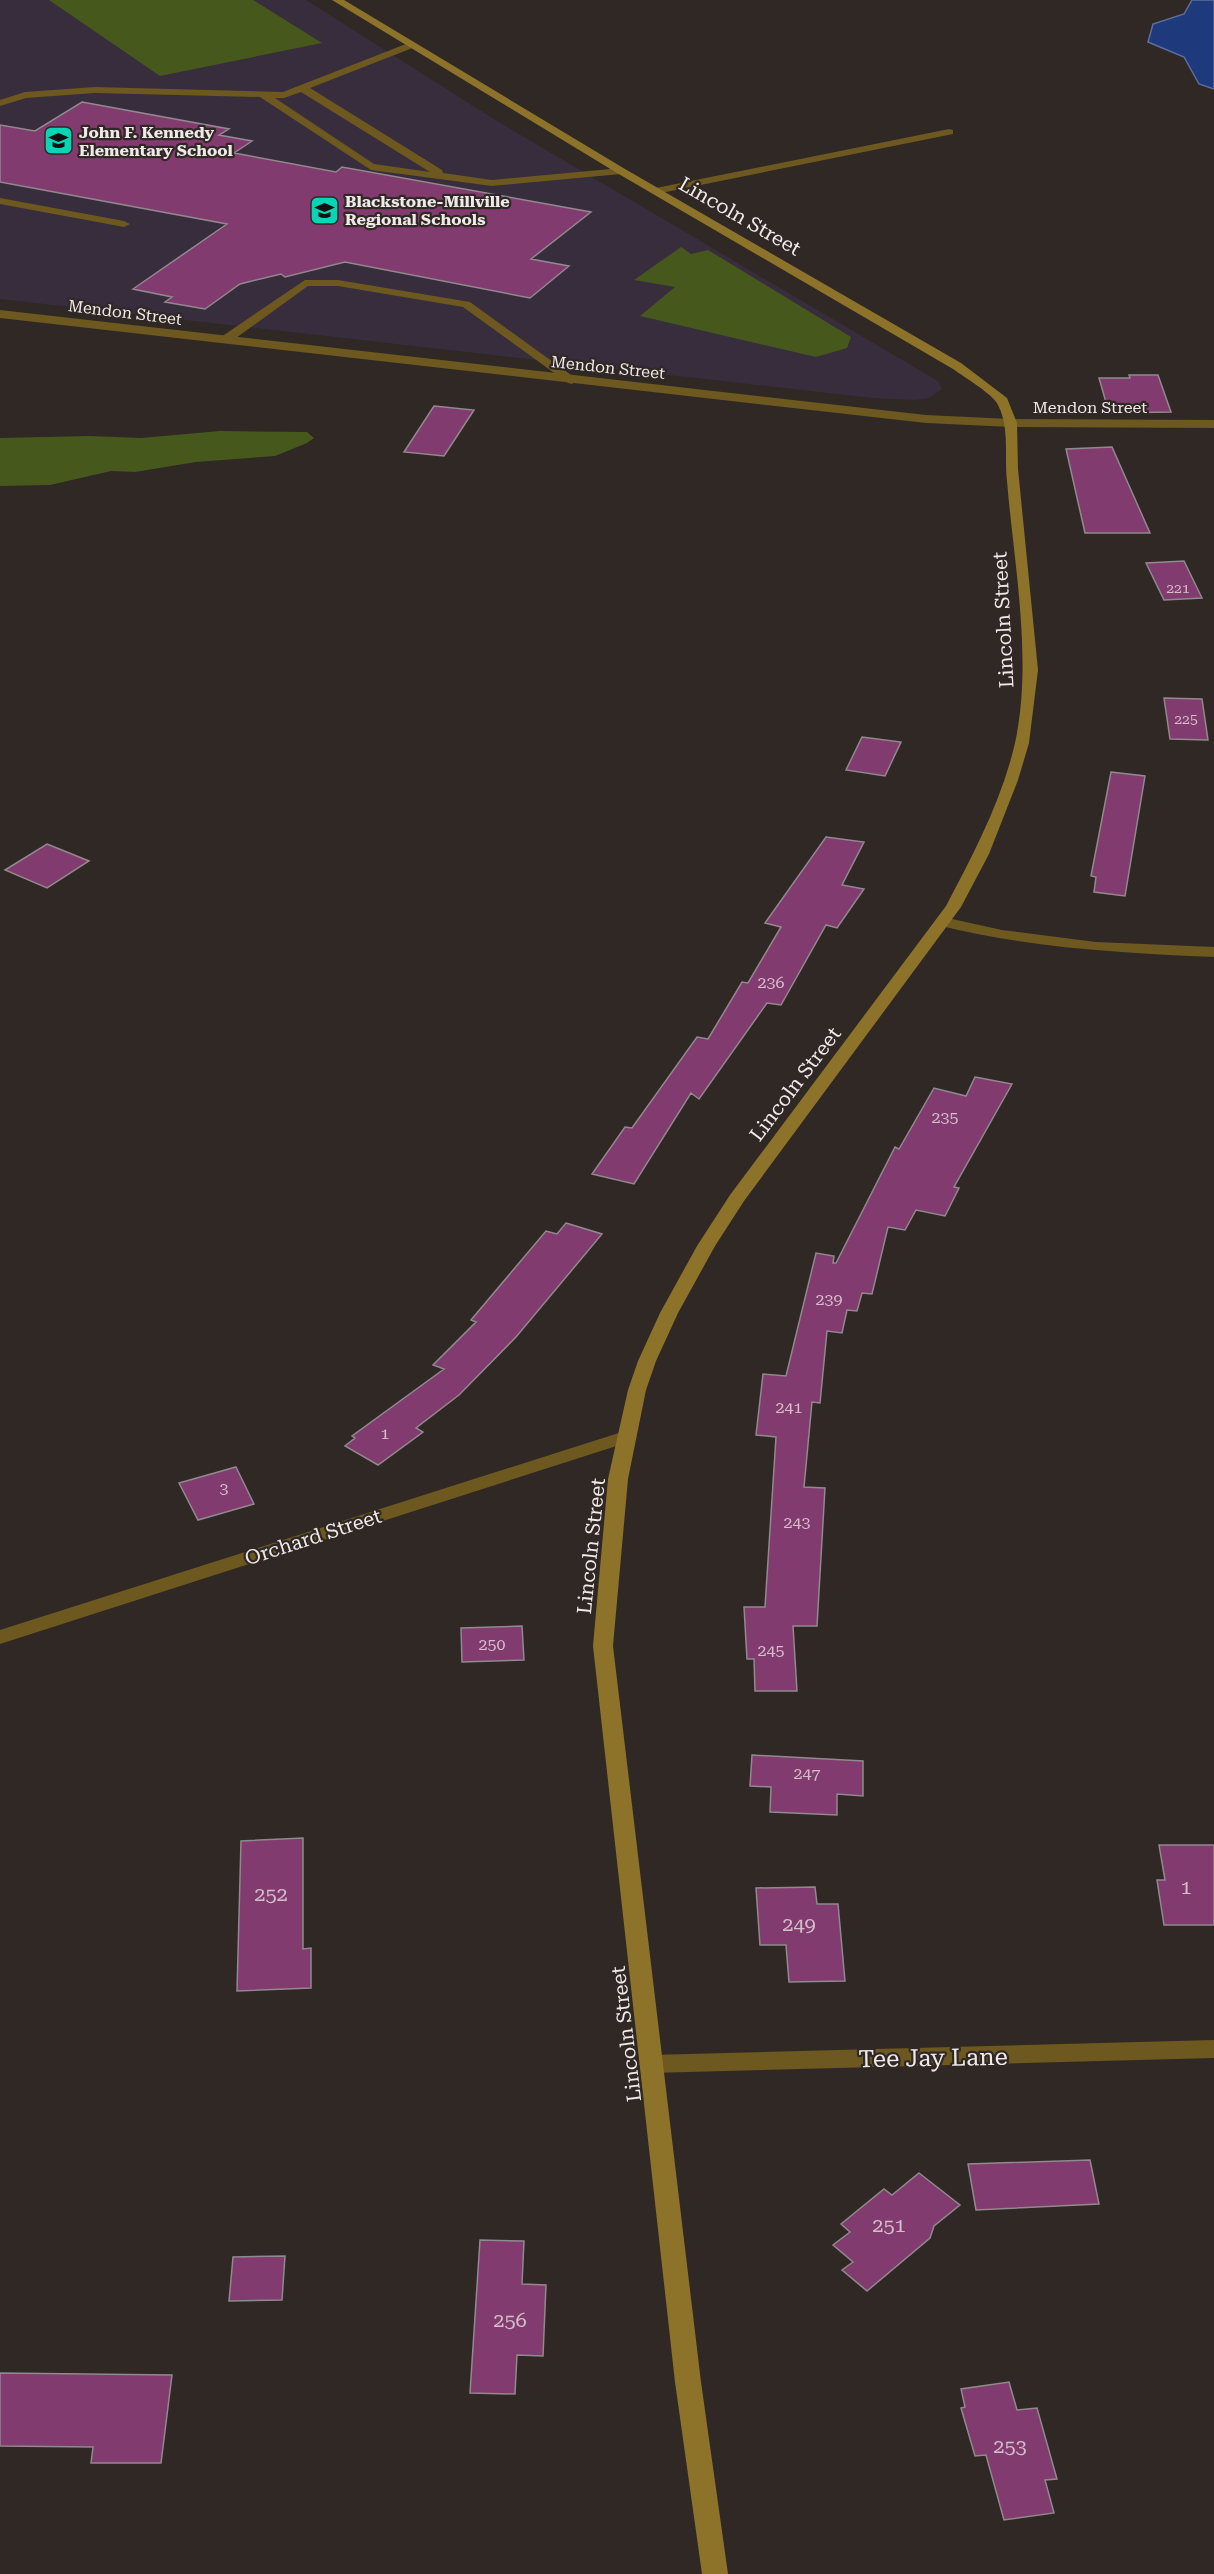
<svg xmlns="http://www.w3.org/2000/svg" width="1214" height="2574" viewBox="0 0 1214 2574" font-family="'Roboto Serif',serif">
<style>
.education{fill:#372d3c}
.green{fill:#47581c}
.water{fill:#1f3a7c;stroke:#5d6f9c;stroke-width:1.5}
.building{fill:#823b6f;stroke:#90898d;stroke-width:1.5}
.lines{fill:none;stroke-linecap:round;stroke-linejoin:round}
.service{fill:#6d581f;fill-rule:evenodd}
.minor{fill:#6d581f;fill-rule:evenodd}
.tertiary{fill:#6d581f;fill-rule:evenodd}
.secondary{fill:#8d732a;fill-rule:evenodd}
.labels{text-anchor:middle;stroke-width:4.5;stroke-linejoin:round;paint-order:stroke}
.far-number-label{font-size:14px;fill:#d4beca}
.far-poi-label{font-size:16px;font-weight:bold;fill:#efeae8;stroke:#2f2825;text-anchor:start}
.far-street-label{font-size:16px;fill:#efeae8;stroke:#2f2825}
.number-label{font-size:16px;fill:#d4beca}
.street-label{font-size:20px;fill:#efeae8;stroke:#2f2825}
.near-number-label{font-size:20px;fill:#d4beca}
.near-street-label{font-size:24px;fill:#efeae8;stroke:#2f2825}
</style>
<rect width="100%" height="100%" fill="#2f2825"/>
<path class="education" d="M0,0h306l191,121 441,260 4,8 -13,9 -14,2 -43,-2 -872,-99z"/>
<path class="green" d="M49,0h204l69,43 -162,33z
M681,247l10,7 17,-4 143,87 -4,11 -31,9 -176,-41 35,-29 -41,-7z
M220,431l87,1 7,6 -7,5 -32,13 -79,6 -61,10 -24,-1 -61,14 -50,1v-48l89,-2 52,2z"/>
<path class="water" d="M1192,0h22v89l-15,-5 -15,-27 -36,-15 5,-18 31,-10z"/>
<path class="building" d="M82,102l147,27 -10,6 33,6 -18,12 102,19 6,-5 249,45 -60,47 38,7 -39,32 -185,-36 -60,15 -4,-3 -41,10 -35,25 -40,-7 7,-5 -39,-8 94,-65 -227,-42v-57l35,6z
M1129,375h29l13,37 -62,1 -10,-35h31z
M434,406l40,4 -30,46 -40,-4z
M1112,447l38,86h-65l-19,-84z
M1184,561l18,37 -38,2 -18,-37z
M1164,698l38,1 6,41 -38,-1z
M862,737l39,5 -16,34 -39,-6z
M1111,772l34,4 -20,120 -31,-4 2,-15 -5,-1z
M826,837l38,5 -22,43 22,4 -27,39 -11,-3 -45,80 -14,-2 -68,96 -8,-6 -57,91 -42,-10 33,-47 7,1 65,-91 11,2 34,-57 6,1 33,-56 -16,-4z
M47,844l42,17 -42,27 -42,-18z
M975,1077l37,7 -58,103 5,1 -14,28 -29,-6 -11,20 -17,-3 -16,67 -10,-1 -5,18 -10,-1 -5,23 -15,-2 -7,72 -8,-1 -8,85 21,1 -8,138h-24l4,65h-42l-1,-32h-7l-3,-52h21l11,-170 -20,-2 7,-61 23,2 30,-123 18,3 -1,7h3l59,-116 4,2 35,-61 32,8z
M566,1223l36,11 -86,103 -57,58 -43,33 7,4 -45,33 -33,-19 10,-8 -3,-2 92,-67 -11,-4 43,-43 -5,-2 75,-89 11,3z
M236,1467l18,37 -56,16 -19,-37z
M522,1626l2,34 -62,2 -1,-34z
M752,1755l111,6v35l-26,-2v21l-67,-3 1,-25 -21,-1z
M303,1838v111l8,-1v40l-74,3 4,-150z
M1159,1845h55v80h-50l-7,-45h8z
M815,1887l2,17h21l7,77 -56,1 -3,-37h-26l-4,-57z
M1090,2160l9,44 -123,6 -8,-46z
M919,2173l41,32 -26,21 -4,12 -63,53 -25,-21 11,-8 -20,-17 17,-13 -9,-8 43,-35 8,6z
M480,2240l44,1 -2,43 24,1 -3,71 -26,-1 -2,39 -45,-1z
M285,2256l-3,44 -53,1 4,-44z
M0,2373l172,2 -11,88h-70l2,-16 -93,-1z
M1009,2382l8,28 20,-2 20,71 -12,1 9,33 -50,7 -18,-65 -11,1 -14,-48 4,-1 -4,-18z"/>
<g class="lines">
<path class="service" d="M411,42l4,1v4l-105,41 132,82 1,3 49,7 129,-12 5,3 -5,3 -129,12 -121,-16 -111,-73 -165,-4 -69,5 -26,8v-6l25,-8 70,-5 188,5zM301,92l129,80 -56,-8 -99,-66h9z
M949,129l4,1v4l-297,60 -5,-3 5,-3z
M0,198l124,23 6,3 -6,3 -124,-23z
M305,280h33l132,22 108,78 -6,4 -4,-1 -105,-76 -125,-21h-30l-79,57h-8v-6z"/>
<path class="minor" d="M943,917l59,13 94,12 118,5v10c-93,-4 -185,-9 -277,-32l-2,-3z
M625,1431l7,2 2,4 -2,4 -632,203v-14z
M1214,2040v18l-563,15 -8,-3 -4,-6 4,-6 8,-3z"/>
<path class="tertiary" d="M0,310l926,105 85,4 203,1v8l-203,-1 -85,-4 -926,-105z"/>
<path class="secondary" d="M332,0h12l281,169 336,194 46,35 10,25 1,46 20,201 -9,73 -11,37 -29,74 -28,53 -217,294 -29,45 -37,67 -22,48 -10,29 -18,89 -15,167 88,736 27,192h-26l-27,-192 -82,-736 15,-167 20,-89 10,-29 22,-48 37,-67 33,-51 216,-289c27,-51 56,-106 69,-163 18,-82 -1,-178 -8,-262 -3,-24 3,-53 -9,-76 -5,-11 -34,-28 -45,-36l-336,-196z"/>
</g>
<defs>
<symbol id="school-square" viewBox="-11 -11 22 22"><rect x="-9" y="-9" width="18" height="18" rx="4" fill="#06d5b6" stroke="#2f2825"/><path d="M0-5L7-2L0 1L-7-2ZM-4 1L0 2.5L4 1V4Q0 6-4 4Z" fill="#111"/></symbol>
</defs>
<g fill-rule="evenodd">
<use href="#school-square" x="42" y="124" width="33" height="33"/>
<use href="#school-square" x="308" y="194" width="33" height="33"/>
</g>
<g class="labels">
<g class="far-number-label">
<text x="1178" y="593">221</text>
<text x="1186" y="724">225</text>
</g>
<g class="far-poi-label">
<text x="79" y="138">John F. Kennedy<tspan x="79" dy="18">Elementary School</tspan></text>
<text x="345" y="207">Blackstone-Millville<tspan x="345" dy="18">Regional Schools</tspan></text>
</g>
<g class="far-street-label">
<text transform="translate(125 312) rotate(7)" y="6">Mendon Street</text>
<text transform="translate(608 367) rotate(6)" y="6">Mendon Street</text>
<text x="1090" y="413">Mendon Street</text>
</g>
<g class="number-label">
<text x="771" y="988">236</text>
<text x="945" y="1123">235</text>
<text x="829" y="1305">239</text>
<text x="789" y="1413">241</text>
<text x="385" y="1439">1</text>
<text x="224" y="1494">3</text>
<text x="797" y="1528">243</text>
<text x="492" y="1650">250</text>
<text x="771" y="1656">245</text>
<text x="807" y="1779">247</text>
</g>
<g class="street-label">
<text transform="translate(740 216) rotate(30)" y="7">Lincoln Street</text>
<text transform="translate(1003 620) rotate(-93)" y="7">Lincoln Street</text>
<text transform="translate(795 1084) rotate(-53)" y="7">Lincoln Street</text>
<text transform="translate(313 1537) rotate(-18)" y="7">Orchard Street</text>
<text transform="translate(591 1546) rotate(-84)" y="7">Lincoln Street</text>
<text transform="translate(626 2034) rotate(-97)" y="7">Lincoln Street</text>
</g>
<g class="near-number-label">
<text x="1186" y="1894">1</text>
<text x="271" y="1901">252</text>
<text x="799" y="1931">249</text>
<text x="889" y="2232">251</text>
<text x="510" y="2327">256</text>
<text x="1010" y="2453">253</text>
</g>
<g class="near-street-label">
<text transform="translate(933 2058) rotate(-1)" y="8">Tee Jay Lane</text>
</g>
</g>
</svg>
